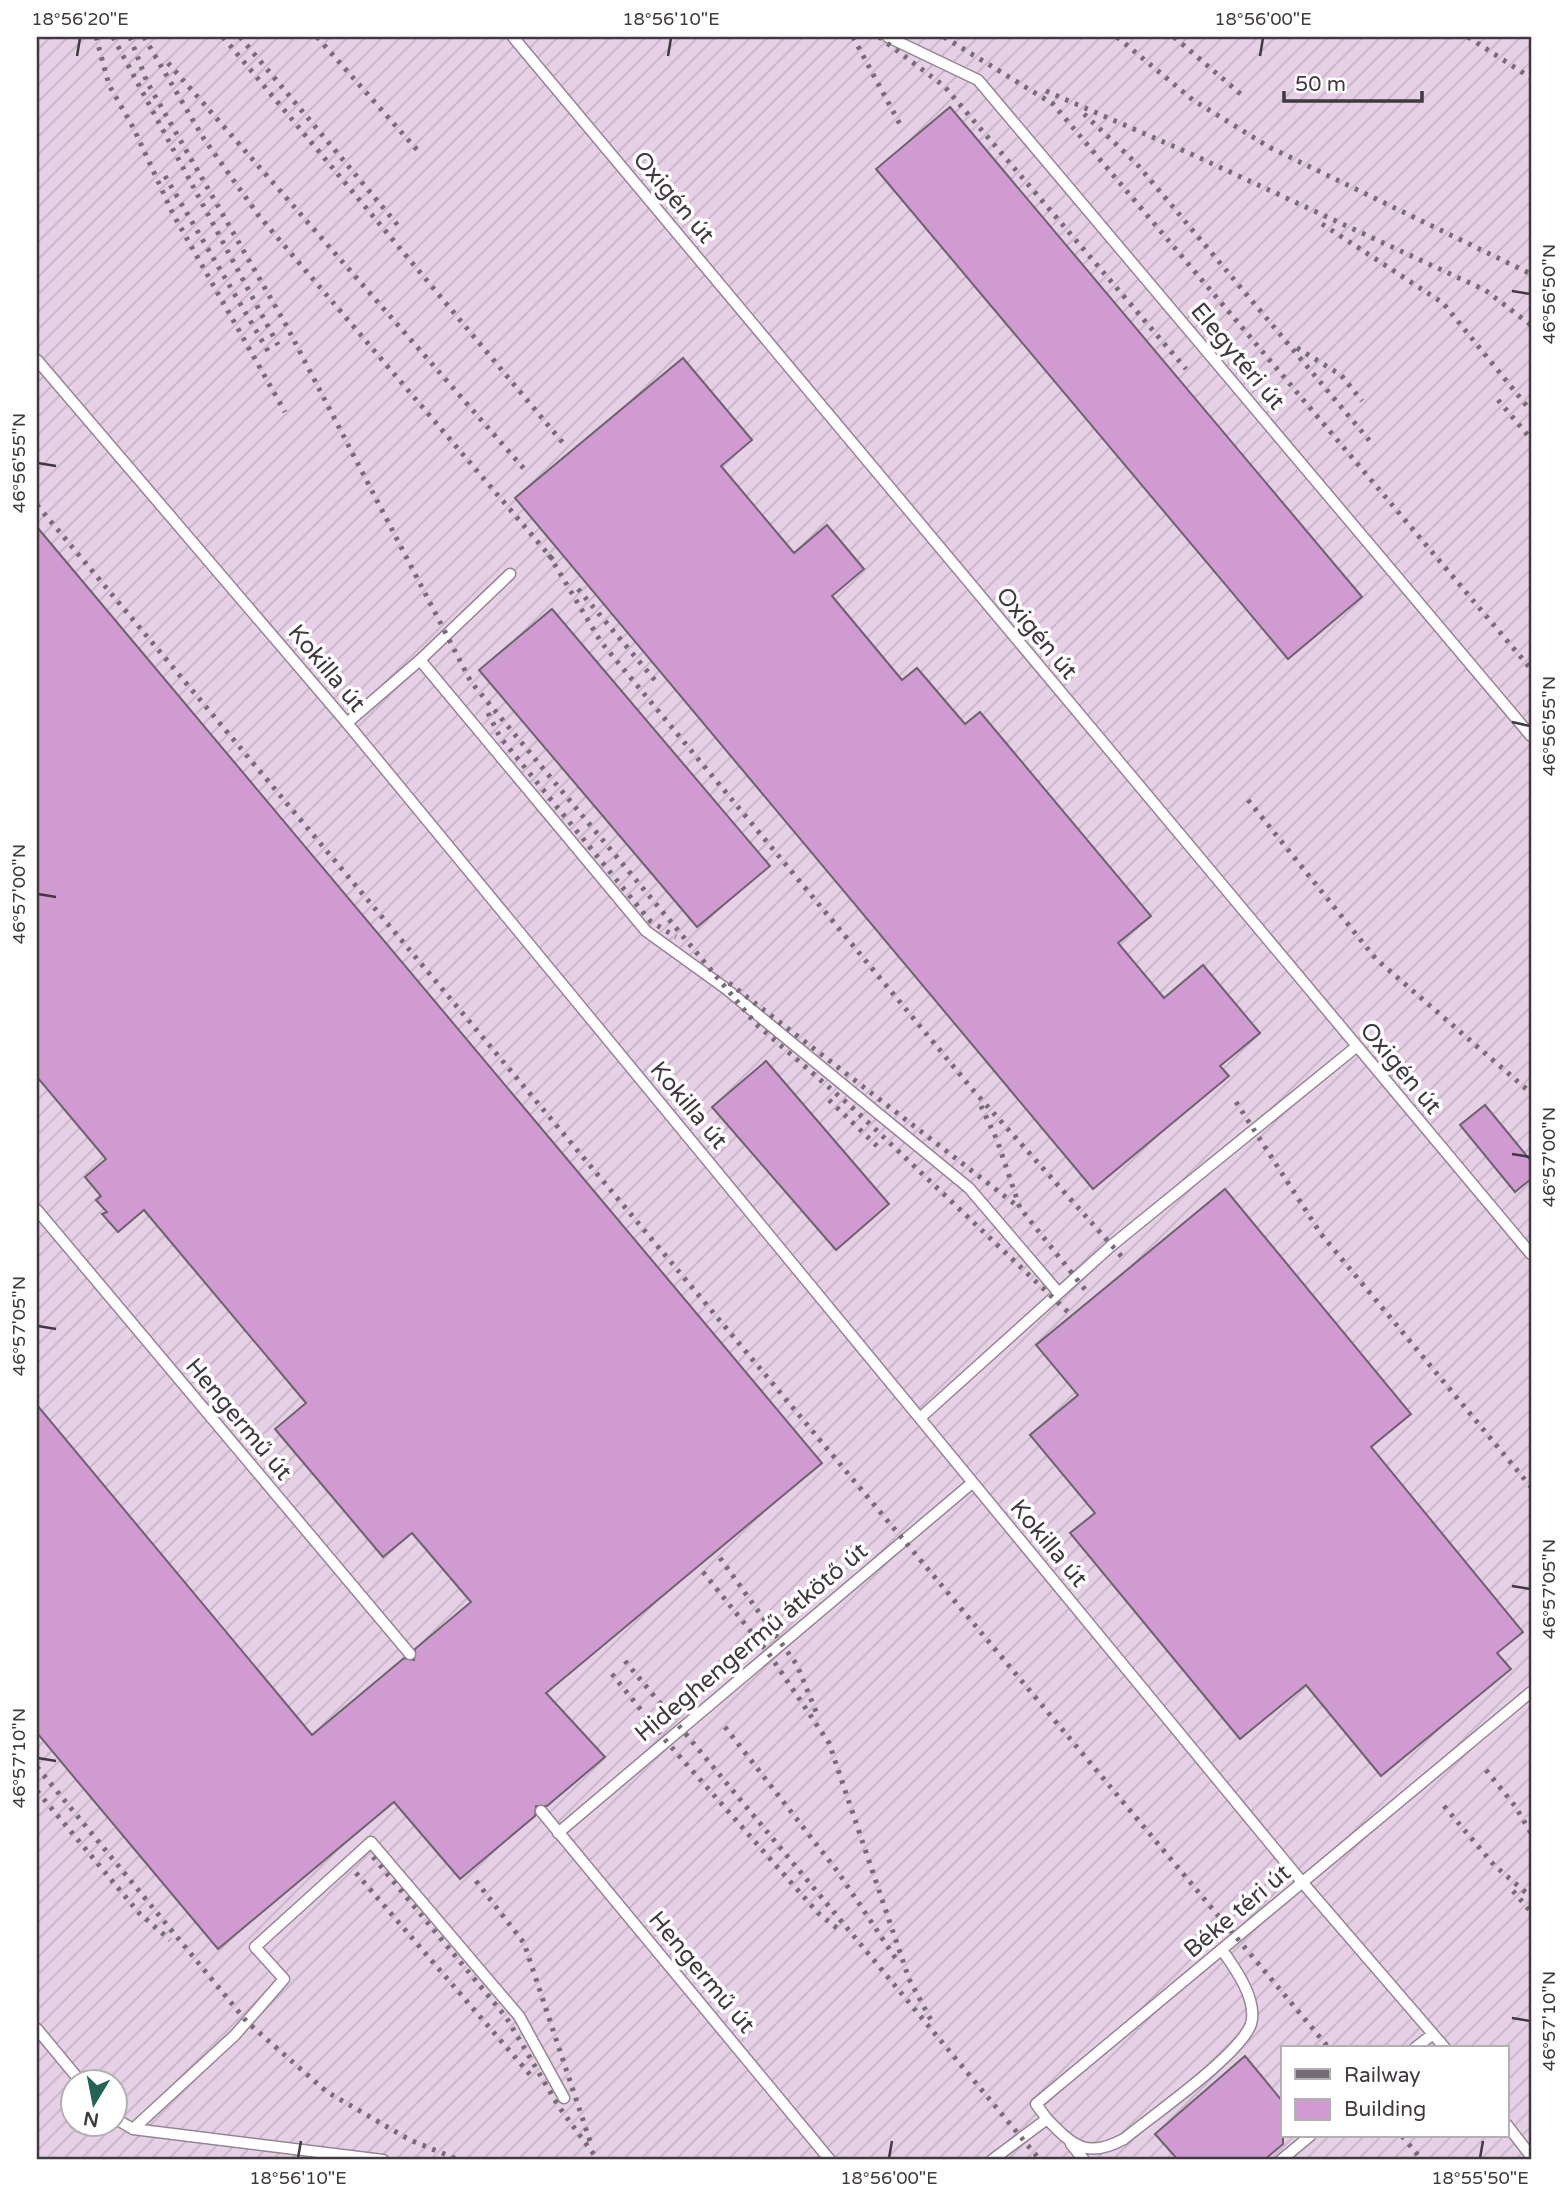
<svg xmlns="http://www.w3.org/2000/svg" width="1568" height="2197" viewBox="0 0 1568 2197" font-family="'Varela Round',sans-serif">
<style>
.industrial{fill:url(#industrial-furrows);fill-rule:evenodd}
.building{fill:#cf9bd0;stroke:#6f626f;stroke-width:2}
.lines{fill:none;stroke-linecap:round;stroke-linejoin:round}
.service-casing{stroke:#958695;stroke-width:13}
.service{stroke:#fff;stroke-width:10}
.rail{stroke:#756c75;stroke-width:5;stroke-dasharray:3.5 7;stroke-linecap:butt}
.ticks{fill:none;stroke:#403a40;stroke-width:2.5}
.labels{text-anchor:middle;stroke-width:7;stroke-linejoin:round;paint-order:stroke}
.street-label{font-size:24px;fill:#403a40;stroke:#fff}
.neatline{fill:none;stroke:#403a40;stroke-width:2.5}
.ticks-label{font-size:18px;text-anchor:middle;fill:#403a40}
</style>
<defs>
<pattern id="industrial-furrows" width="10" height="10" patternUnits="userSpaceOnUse" patternTransform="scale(1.75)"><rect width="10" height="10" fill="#e6d0e6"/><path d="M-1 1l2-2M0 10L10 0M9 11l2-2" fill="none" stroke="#c6b3c6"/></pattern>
</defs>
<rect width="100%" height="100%" fill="#e9dae9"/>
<path class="industrial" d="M37,37h1494v2123h-1494zM1283,2048h224v88h-224zM74,2082h42v42h-42z"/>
<path class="building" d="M950,107l412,490 -74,62 -412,-490z
M683,358l69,82 -31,26 73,87 33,-28 37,44 -32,27 70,84 15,-12 48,56 15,-12 171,204 -33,27 46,55 39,-33 57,68 -40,33 9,10 -136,113 -578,-691z
M37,527l785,936 -276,230 59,64 -58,49h-11l-1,10 -75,63 -66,-77 -176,147 -181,-216v-328l275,330 92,-77 10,2 1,-11 56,-47 -59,-69 -29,24 -108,-128 31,-26 -162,-193 -26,22 -16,-18 5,-2 -11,-12 5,-4 -16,-19 21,-18 -69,-82z
M552,609l218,257 -73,61 -218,-257z
M766,1061l123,143 -53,46 -124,-143z
M1485,1105l46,56v18l-16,13 -55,-67z
M1225,1189l186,225 -40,33 152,185 -26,21 14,16 -130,107 -75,-91 -66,54 -170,-206 25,-20 -65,-78 48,-40 -42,-50z
M1245,2056l38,46v42l-19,16h-86l-23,-26z"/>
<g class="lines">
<defs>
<path id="service" d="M513,37l1018,1217
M888,37l90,43 553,656
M37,360l310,363 955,1159 143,166
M420,660l226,271 79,57 244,200 89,104
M347,723l73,-63 90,-86
M37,1210l373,444
M920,1418l191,-172 245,-199
M541,1811l289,349
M558,1833l414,-350
M37,2029l44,53
M1415,2048l18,-14
M116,2119l17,10 250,31
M1047,2119c26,27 40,40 77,20 29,-24 116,-84 127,-115 7,-24 -16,-56 -29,-74
M1507,2125l24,31
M133,2129l102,-94 49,-56 -29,-32 116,-105 148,174 45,82
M1071,2144l13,16
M992,2160l55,-41 -11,-15 495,-412
M1281,2160l29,-24"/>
</defs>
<use href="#service" class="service-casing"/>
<use href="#service" class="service"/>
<path class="rail" d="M96,37l13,48 25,44 39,85 112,198
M113,37l165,308
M130,37l17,45 139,243 185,357 285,342 99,86 213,202
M144,37l60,102 55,77 296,346
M223,37l340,406
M240,37l161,192
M317,37l101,114
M853,37l49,91
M879,37l65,49 242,283
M944,37l109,67 478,565
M1117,37l76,63 76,47 262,127
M1174,37l69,59
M1468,37l63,41
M168,63l358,408
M1046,91l143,62 296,137 46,35
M1084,114l52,49 238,283
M165,176l103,175
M1322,224l121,79 88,108
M1297,348l44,27 21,26
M1498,400l33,39
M37,505l1292,1543
M549,555l52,87 372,448 150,168
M578,589l81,96
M488,713l12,24 150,184 26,16
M1248,800l128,159 155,134
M729,983l291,225
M829,1100l48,46
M1236,1102l85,132 210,253
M981,1106l16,34 23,68 67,84
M720,1558l77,107 20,49
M703,1572l66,82 60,89 80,236 22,41
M625,1661l415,499
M612,1674l54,67 152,172 20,16
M725,1727l113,145 60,90
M37,1767l210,255 80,70 83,48 49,20
M1486,1770l29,36 16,27
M37,1791l102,122 31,27
M1444,1806l50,59 37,32
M373,1857l133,160 53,90 39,53
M356,1873l177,205
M476,1881l48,62 66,198
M1513,1891l18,21
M1402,2136l20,24"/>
</g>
<path class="ticks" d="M77,56l3,-18M668,56l3,-18M1260,56l3,-18M1512,291l18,3M38,463l18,3M1512,722l18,4M38,894l18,3M1512,1154l18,3M38,1326l18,3M1512,1586l18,3M38,1758l18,3M1512,2018l18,3M298,2158l3,-17M889,2158l3,-17M1480,2158l3,-17"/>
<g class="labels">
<g class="street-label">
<text transform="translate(674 197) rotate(50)" y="8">Oxigén út</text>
<text transform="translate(1238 356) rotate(50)" y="8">Elegytéri út</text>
<text transform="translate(1037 633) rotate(50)" y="8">Oxigén út</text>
<text transform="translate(327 668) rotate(50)" y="8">Kokilla út</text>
<text transform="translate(1401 1068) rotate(50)" y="8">Oxigén út</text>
<text transform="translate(689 1105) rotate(50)" y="8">Kokilla út</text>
<text transform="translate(239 1419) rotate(50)" y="8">Hengermű út</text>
<text transform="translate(1049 1543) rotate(50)" y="8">Kokilla út</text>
<text transform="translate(751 1642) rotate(-40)" y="8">Hideghengermű átkötő út</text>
<text transform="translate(1237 1911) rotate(-40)" y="8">Béke téri út</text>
<text transform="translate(702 1972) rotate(50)" y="8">Hengermű út</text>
</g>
</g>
<rect width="1568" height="2197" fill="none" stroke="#ffffff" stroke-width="77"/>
<rect x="1281" y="2046" width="228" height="91" fill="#ffffff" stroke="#b3b0b3" stroke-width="2"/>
<rect x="1295" y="2069" width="35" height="10" fill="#756c75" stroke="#b3b0b3" stroke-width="2"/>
<text x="1344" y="2082" font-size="21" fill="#403a40">Railway</text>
<rect x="1295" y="2099" width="35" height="21" fill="#cf9bd0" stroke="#b3b0b3" stroke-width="2"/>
<text x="1344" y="2116" font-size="21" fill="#403a40">Building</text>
<g transform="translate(94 2103) rotate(190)"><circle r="33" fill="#ffffff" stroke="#b3b0b3" stroke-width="2"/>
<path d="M0-5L12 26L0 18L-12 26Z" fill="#226556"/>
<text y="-10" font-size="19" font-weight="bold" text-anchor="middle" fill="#403a40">N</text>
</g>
<path d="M1284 91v10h138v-10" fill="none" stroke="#403a40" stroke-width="3.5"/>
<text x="1295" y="91" font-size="21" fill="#403a40" stroke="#ffffff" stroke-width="5" paint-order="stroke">50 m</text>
<rect x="38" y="38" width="1492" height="2120" class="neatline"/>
<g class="ticks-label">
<text x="80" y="25">18°56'20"E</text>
<text x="671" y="25">18°56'10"E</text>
<text x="1263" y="25">18°56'00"E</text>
<text transform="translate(1549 294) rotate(-90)" y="6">46°56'50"N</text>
<text transform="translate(19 463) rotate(-90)" y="6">46°56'55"N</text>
<text transform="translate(1549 726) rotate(-90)" y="6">46°56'55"N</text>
<text transform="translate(19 894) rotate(-90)" y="6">46°57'00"N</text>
<text transform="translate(1549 1157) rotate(-90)" y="6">46°57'00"N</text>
<text transform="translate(19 1326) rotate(-90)" y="6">46°57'05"N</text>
<text transform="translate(1549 1589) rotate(-90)" y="6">46°57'05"N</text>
<text transform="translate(19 1758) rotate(-90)" y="6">46°57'10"N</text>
<text transform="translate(1549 2021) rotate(-90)" y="6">46°57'10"N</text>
<text x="298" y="2184">18°56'10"E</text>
<text x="889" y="2184">18°56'00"E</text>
<text x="1480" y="2184">18°55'50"E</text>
</g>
</svg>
